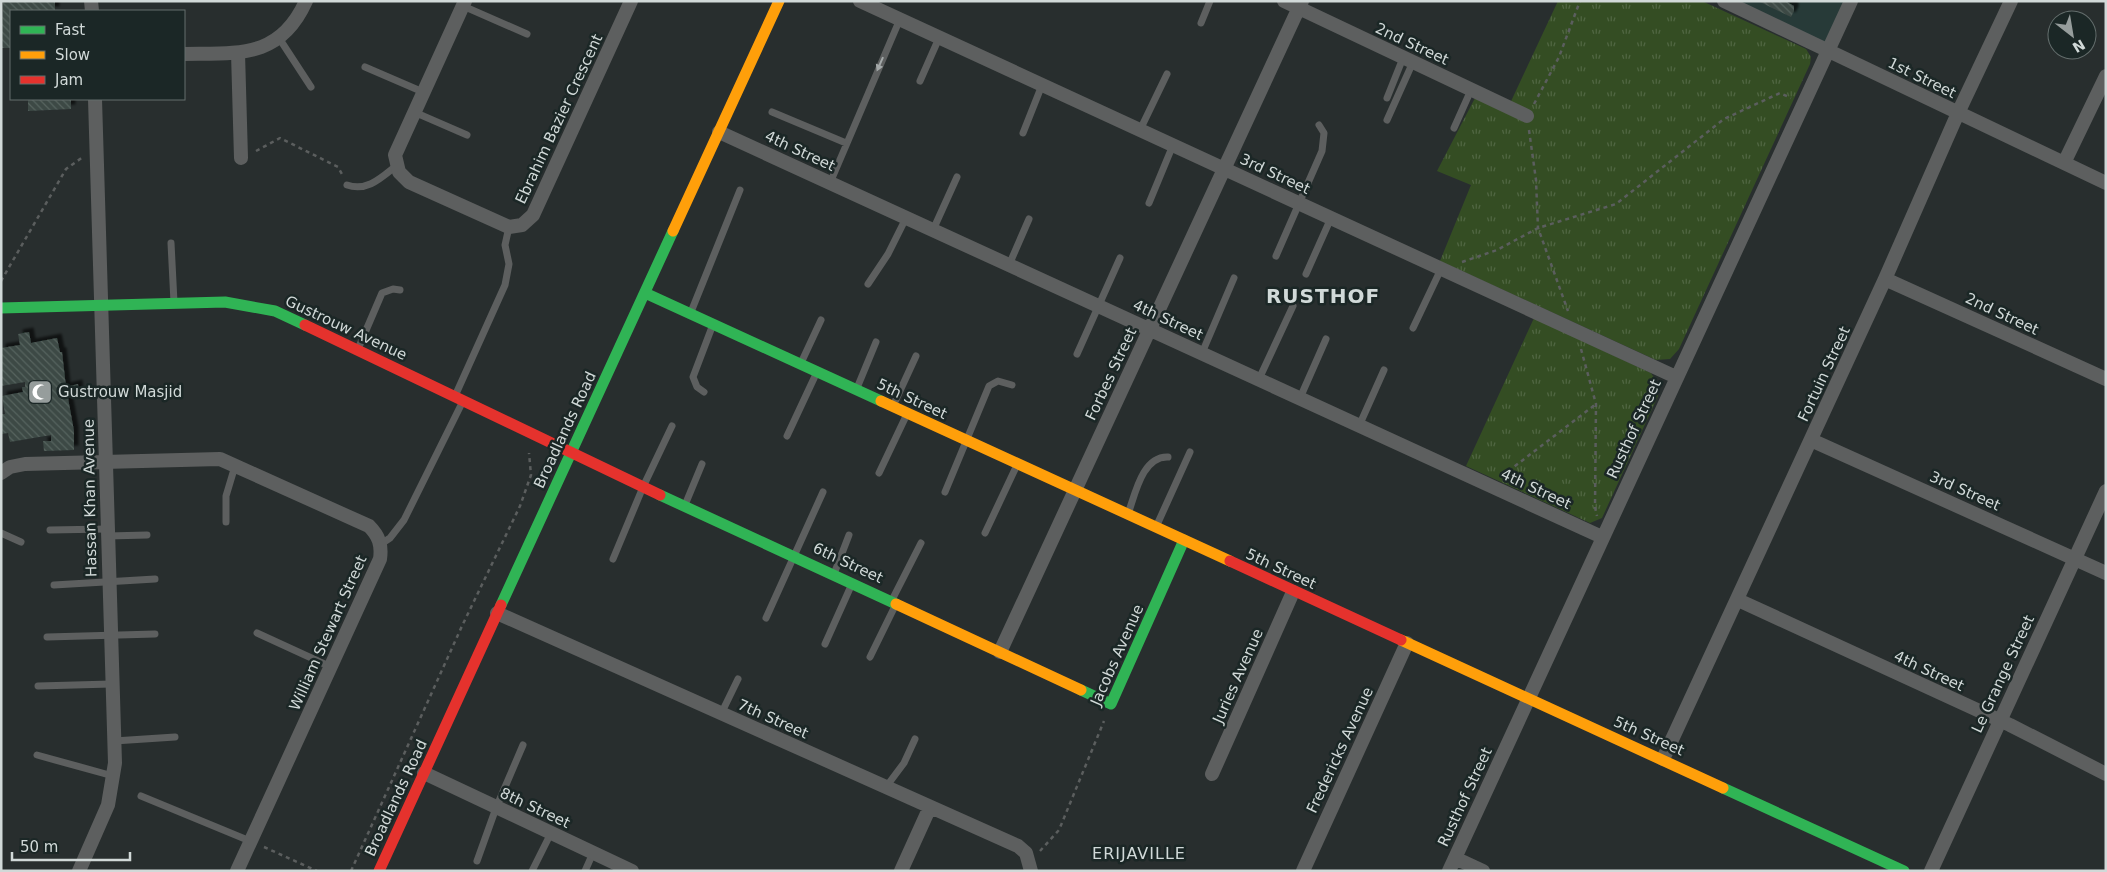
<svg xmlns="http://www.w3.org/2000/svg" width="2107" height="872" viewBox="0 0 2107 872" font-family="'DejaVu Sans',sans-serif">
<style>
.built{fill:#273a38}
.grass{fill:url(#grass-tufts)}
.building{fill:url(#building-back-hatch);filter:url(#shadow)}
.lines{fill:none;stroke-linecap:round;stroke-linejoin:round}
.path{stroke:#5b5e5e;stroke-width:2.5;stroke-dasharray:4 4;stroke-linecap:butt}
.lane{stroke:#5d5f5f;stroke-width:7}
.street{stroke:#5d5f5f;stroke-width:14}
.fast{stroke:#30b455;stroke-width:11}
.slow{stroke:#ff9f0a;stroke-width:11}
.jam{stroke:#e5322d;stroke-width:11}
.oneway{fill:#a3a8a8}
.labels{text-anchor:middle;stroke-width:5;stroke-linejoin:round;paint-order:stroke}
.street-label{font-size:15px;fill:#d1d9d8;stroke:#1b2726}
.poi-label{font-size:15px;fill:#d1d9d8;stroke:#1b2726;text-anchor:start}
.neighbourhood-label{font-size:16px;letter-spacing:1px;fill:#d1d9d8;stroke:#1b2726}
.district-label{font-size:20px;font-weight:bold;letter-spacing:1px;fill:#d1d9d8;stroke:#1b2726}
</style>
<defs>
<pattern id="grass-tufts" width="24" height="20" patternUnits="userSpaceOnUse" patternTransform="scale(1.25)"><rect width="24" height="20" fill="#344d23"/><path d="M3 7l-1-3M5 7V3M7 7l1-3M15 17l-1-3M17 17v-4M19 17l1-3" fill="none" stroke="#506642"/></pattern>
<pattern id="building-back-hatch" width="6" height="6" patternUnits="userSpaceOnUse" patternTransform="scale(1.25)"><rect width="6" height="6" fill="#3c4945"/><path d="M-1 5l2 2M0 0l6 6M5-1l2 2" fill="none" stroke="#57635f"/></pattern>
<filter id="shadow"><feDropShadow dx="4.5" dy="-4.5" stdDeviation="1" flood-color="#0009"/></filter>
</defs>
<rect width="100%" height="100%" fill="#282e2e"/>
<path class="built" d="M1725,1h127l-24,50z"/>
<path class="grass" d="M1558,1h144l104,48 5,8 -1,7 -131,285 -9,10 -14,1 -216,-99 31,-76 -34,-14 38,-73 31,14z
M1534,318l117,55 7,11v12l-56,122 -12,5 -124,-57z"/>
<path class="building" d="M3,1h52v10h-44v37h-10z
M1758,1h27l9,5v5l-3,6z
M28,99h43v10l-43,2z
M29,332l2,11 26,-5 3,14h2l4,35 12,-3 1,11 -11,3 6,33v19l-30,1 -1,-10h8v-6l-41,7 -2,-9 -6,1 -1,-20h4l-3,-18 21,-4 -1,-5h3v-5l-24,4v-38l19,-3 -2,-11z"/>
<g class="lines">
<path class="path" d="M1534,104l25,-47 21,-56
M1529,130l7,50 2,48 30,83
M256,151l24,-13 58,29 5,9
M1462,262l35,-12 41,-22 78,-24 108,-85 56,-26 11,5
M1,281l65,-112 17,-12
M1581,349l15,55 -1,103 2,9
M1502,476l94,-72
M264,847l53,24
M1040,851l19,-21 45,-109
M351,871l111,-245 58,-120 11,-31 -2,-22"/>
<path class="lane" d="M463,6l64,28
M1201,23l9,-22
M279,38l32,49
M365,67l58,25
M920,81l19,-43
M1387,98l16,-40
M414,112l53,23
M772,112l74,31
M1387,120l26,-58
M1454,128l17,-38
M1140,130l27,-56
M1023,133l19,-48
M830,183l70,-164
M347,185c20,7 34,-7 49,-19
M1149,203l24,-58
M933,230l24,-53
M171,243l3,59
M1276,256l46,-105 2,-18 -5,-8
M1009,265l20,-46
M1306,274l25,-56
M868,284l20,-30 18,-36
M691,312l49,-122
M1413,328l28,-59
M358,349l24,-56 11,-4 7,1
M1202,353l32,-75
M1077,354l43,-96
M801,363l20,-43
M1259,379l34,-73
M857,388l19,-46
M704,392l-7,-5 -4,-10 19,-50
M455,396l50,-111 4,-21 -4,-19 4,-18
M1300,398l26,-59
M893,406l23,-50
M1359,426l25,-56
M787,436l29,-62
M879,473l28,-59
M945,492l44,-106 9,-5 14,4
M685,505l17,-41
M1128,514c7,-19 14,-58 40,-57
M226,522v-26l9,-30
M1156,527l34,-75
M50,530l57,-1
M1,533l20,9
M985,533l32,-68
M108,536l39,-1
M381,544l9,-6 14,-18 58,-117
M613,559l30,-72 29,-61
M834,574l15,-39
M54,585l101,-6
M892,600l29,-57
M766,618l57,-126
M257,633l74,34
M47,637l108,-3
M825,644l26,-58
M870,657l25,-51
M38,686l73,-2
M721,714l17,-35
M114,741l61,-4
M37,755l76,21
M886,787l18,-24 11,-24
M141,796l109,45
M477,861l19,-53 27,-63
M532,871l19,-38
M585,871l8,-18"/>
<path class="street" d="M91,1l1,10
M465,1l-70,154 4,17 10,10 100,45 13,-2 11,-10 98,-214
M860,1l816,376
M1284,1l243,115
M1724,1l382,182
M238,53l3,105
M184,54c54,-1 96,5 122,-53
M719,132l883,405
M2064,163l42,-87
M1885,279l221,100
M1811,440l295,133
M1,473l9,-6 15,-3 195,-5 149,67c10,10 13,19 11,33l-143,312
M1738,600l272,125 96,49
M497,613l521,233 8,7 5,18
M1000,652l302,-651
M1663,759l222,-480 73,-166 53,-112
M424,773l208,98
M1212,774l81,-182
M1455,858l28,13
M79,871l29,-66 7,-42 -20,-664
M901,871l29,-64
M1303,871l104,-228
M1449,871l402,-870
M1931,871l175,-380"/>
<path class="fast" d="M645,293l236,108
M1,308l224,-6 50,9 30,14
M660,495l236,109
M501,605l172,-374
M1081,690l30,14 73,-164
M1723,788l181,83"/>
<path class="slow" d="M673,231l106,-230
M881,401l349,160
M896,604l185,86
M1401,640l322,148"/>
<path class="jam" d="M305,325l355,170
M1230,561l171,79
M379,871l122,-266"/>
</g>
<defs><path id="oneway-solid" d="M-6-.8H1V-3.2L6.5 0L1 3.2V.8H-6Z" transform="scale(1.25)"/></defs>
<use class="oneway" href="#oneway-solid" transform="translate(880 64) rotate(114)"/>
<defs>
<symbol id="mosque-square" viewBox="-11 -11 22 22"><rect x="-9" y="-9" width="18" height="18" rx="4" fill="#969d9c" stroke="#1b2726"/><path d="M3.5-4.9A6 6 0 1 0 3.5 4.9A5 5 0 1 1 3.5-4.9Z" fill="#fff"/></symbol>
</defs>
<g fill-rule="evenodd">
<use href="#mosque-square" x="26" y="378" width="28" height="28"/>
</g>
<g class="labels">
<g class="street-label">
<text transform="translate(1412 44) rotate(25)" y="5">2nd Street</text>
<text transform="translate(1922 78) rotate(26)" y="5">1st Street</text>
<text transform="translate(559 119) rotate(-65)" y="5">Ebrahim Bazier Crescent</text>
<text transform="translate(800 151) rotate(25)" y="5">4th Street</text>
<text transform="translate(1275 174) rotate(25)" y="5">3rd Street</text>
<text transform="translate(2002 314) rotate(25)" y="5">2nd Street</text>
<text transform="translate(1168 320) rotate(25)" y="5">4th Street</text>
<text transform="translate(346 328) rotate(25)" y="5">Gustrouw Avenue</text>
<text transform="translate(1111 374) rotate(-65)" y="5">Forbes Street</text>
<text transform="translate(1824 374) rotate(-65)" y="5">Fortuin Street</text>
<text transform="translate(912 399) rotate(25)" y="5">5th Street</text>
<text transform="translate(1634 429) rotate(-65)" y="5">Rusthof Street</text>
<text transform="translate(565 430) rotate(-65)" y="5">Broadlands Road</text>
<text transform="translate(1536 489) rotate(25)" y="5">4th Street</text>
<text transform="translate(1965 491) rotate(24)" y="5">3rd Street</text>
<text transform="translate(90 498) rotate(-91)" y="5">Hassan Khan Avenue</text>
<text transform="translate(848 563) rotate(25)" y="5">6th Street</text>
<text transform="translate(1281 569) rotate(25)" y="5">5th Street</text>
<text transform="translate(328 633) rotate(-66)" y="5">William Stewart Street</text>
<text transform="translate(1117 655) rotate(-66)" y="5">Jacobs Avenue</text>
<text transform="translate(1929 671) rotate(25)" y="5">4th Street</text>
<text transform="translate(2003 674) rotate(-65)" y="5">Le Grange Street</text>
<text transform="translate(1238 676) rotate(-66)" y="5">Juries Avenue</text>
<text transform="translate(773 719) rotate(24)" y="5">7th Street</text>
<text transform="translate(1649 736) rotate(24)" y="5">5th Street</text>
<text transform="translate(1340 750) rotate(-65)" y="5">Fredericks Avenue</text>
<text transform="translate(1465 797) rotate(-65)" y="5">Rusthof Street</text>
<text transform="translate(396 798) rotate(-65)" y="5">Broadlands Road</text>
<text transform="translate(535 808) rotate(25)" y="5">8th Street</text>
</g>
<g class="poi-label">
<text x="58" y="397">Gustrouw Masjid</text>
</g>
<g class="neighbourhood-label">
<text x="1139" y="859">ERIJAVILLE</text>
</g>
<g class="district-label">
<text x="1323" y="303">RUSTHOF</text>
</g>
</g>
<rect width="2107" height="872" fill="none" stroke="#d1d9d8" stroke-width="5"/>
<rect x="10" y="10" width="175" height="90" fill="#1b2726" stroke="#646e6d"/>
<rect x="20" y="26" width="25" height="8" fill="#30b455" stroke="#646e6d"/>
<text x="55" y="35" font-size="15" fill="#d1d9d8">Fast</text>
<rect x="20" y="51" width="25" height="8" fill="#ff9f0a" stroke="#646e6d"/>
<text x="55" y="60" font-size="15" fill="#d1d9d8">Slow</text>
<rect x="20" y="76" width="25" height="8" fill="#e5322d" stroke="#646e6d"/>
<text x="55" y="85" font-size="15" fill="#d1d9d8">Jam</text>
<g transform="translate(2072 35) rotate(149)"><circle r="24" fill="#1b2726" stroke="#646e6d"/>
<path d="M0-4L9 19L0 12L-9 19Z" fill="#969d9c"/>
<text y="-8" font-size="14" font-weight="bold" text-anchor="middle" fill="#d1d9d8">N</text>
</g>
<path d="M12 852v8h118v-8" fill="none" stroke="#d1d9d8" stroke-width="2.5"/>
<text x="20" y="852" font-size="15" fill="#d1d9d8" stroke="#1b2726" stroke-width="4" paint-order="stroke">50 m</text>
</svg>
